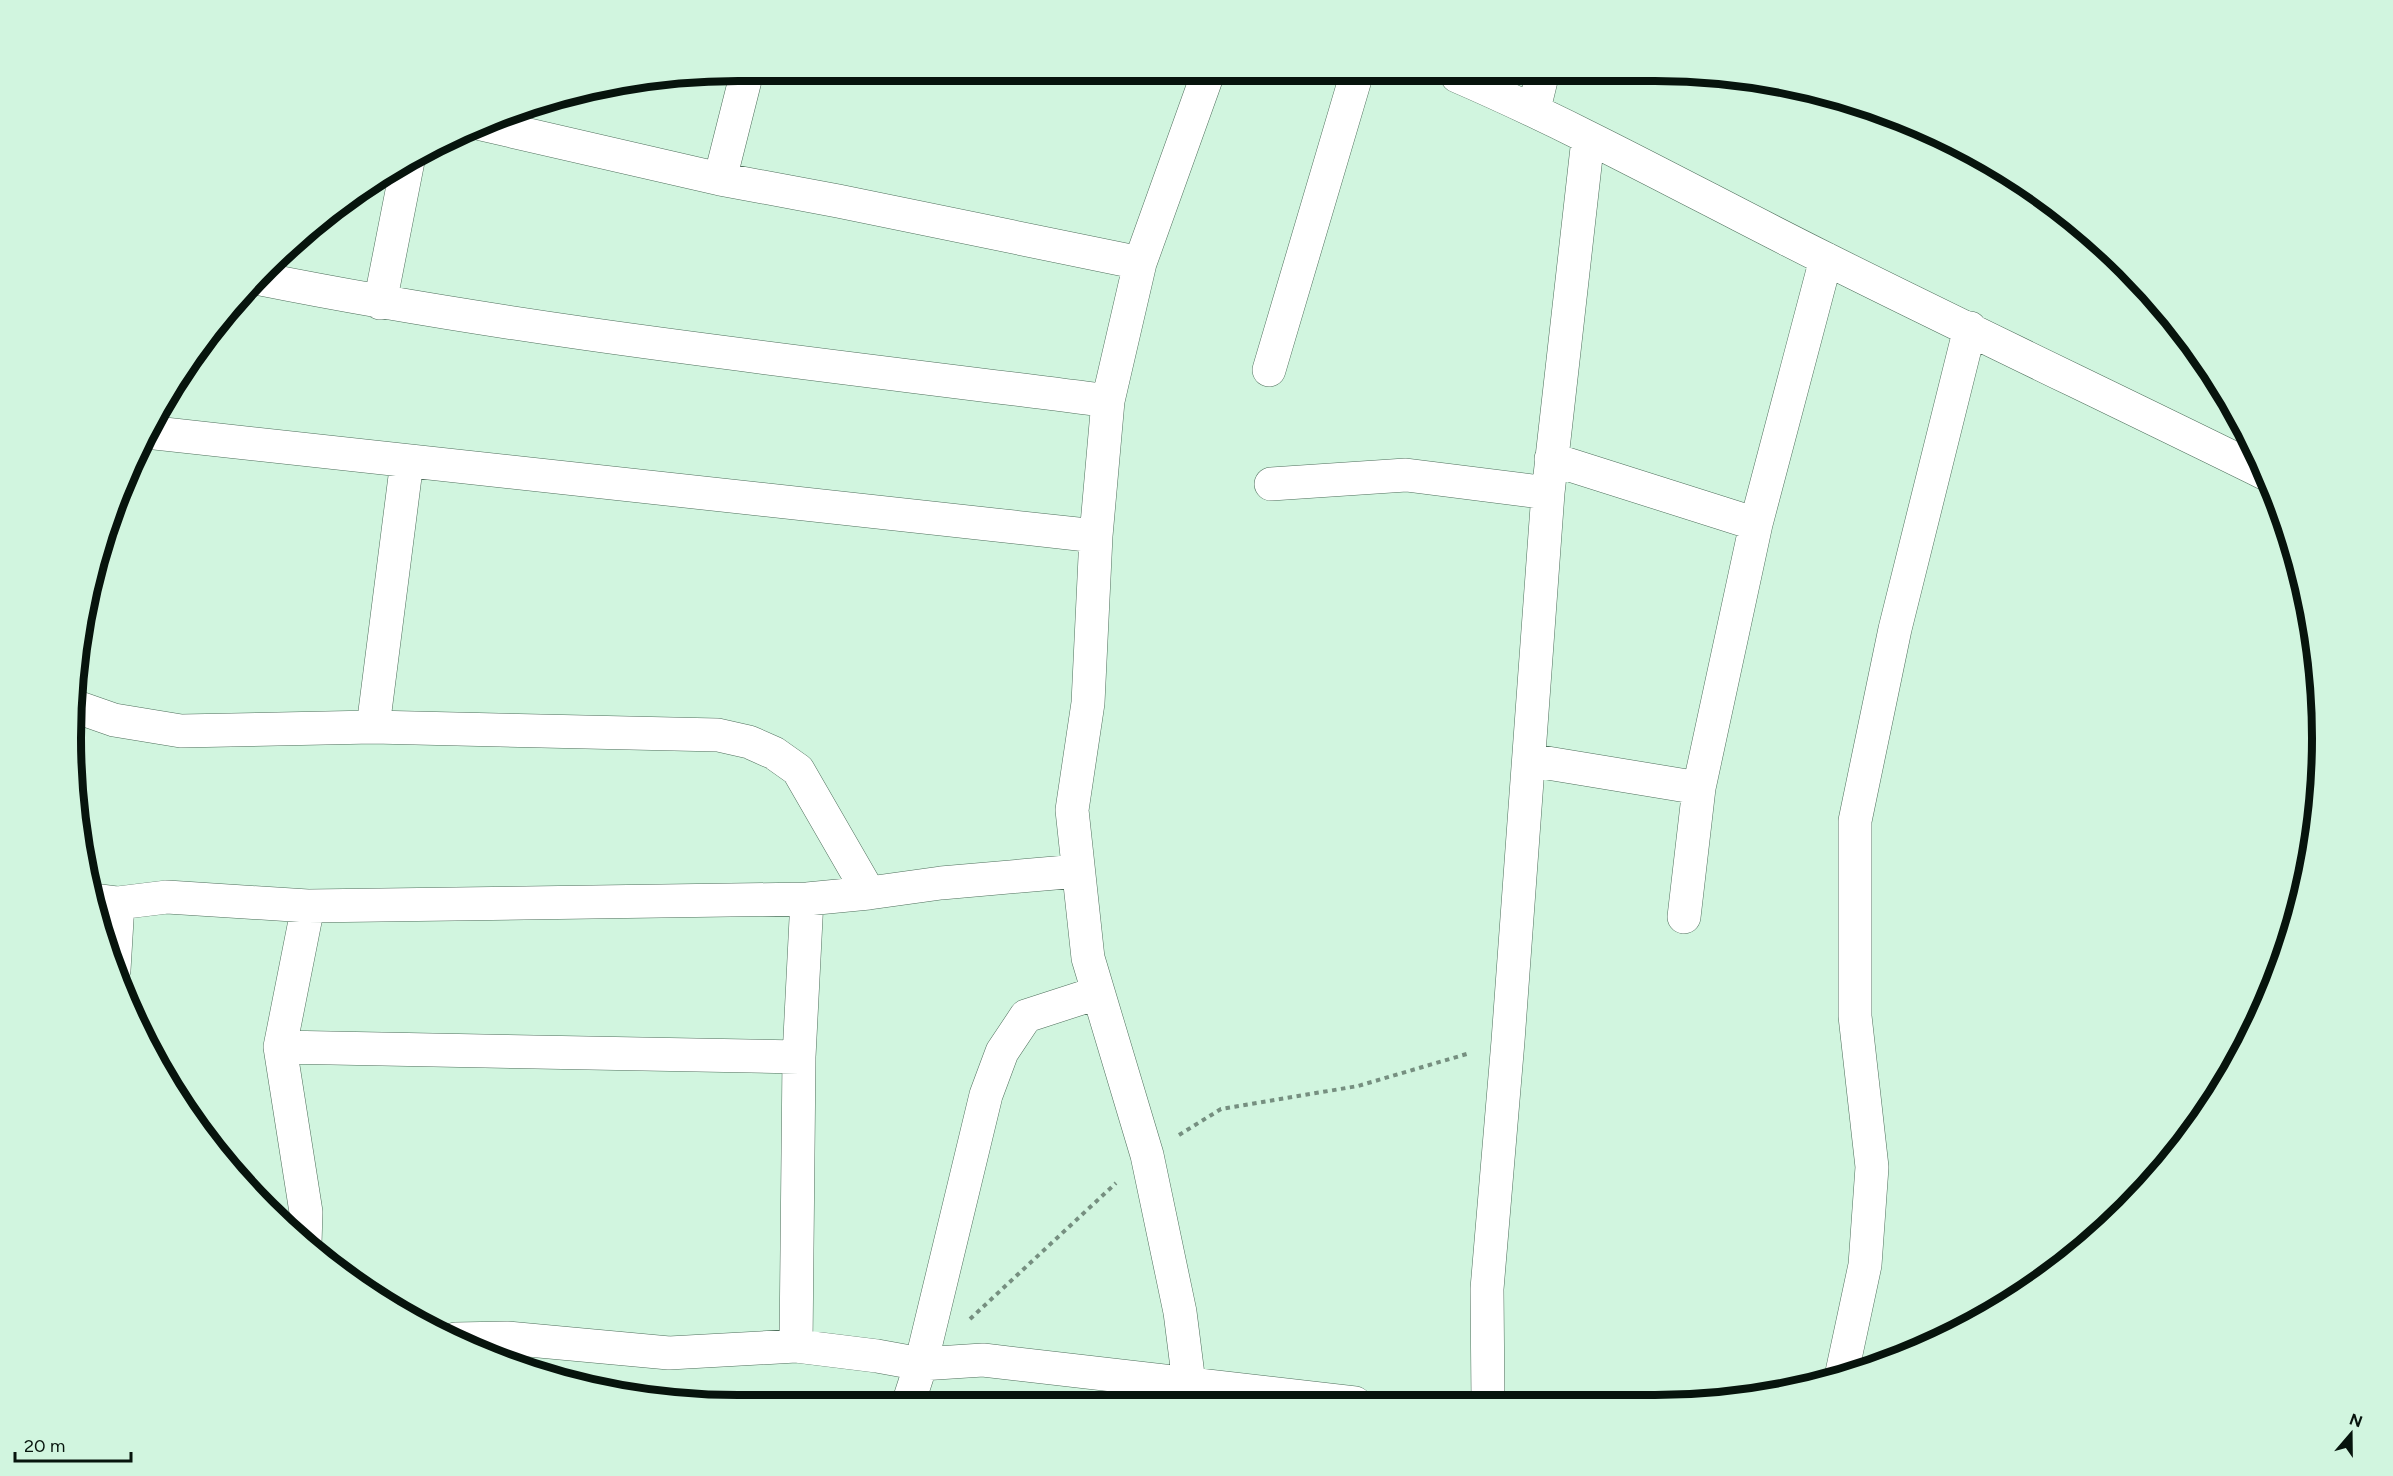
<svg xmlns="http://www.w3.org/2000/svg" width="2393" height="1476" viewBox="0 0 2393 1476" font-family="Figtree,sans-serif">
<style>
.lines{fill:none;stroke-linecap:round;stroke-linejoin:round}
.minor-casing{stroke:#4f6f5c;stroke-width:34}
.path{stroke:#768f80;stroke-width:4;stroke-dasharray:4.5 4.5;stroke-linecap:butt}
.minor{stroke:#fff;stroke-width:33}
.rim{fill:none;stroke:#07140d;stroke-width:8}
</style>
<rect width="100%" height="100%" fill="#d1f5df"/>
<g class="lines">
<defs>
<path id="minor" d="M1457,76c125,54 245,121 367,182 146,73 294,143 440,215
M1534,109l8,-33
M481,124l239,55 118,22 302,62
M720,179l26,-103
M261,279c280,56 564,85 847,122
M380,303l28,-142
M1269,370l87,-294
M146,432l950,104
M1551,459l205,65
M1271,484l135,-9 142,18
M74,706l40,14 67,11 192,-4 345,8 31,7 25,11 24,17 71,123
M373,727l34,-266
M1529,760l170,28
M94,900l24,3 -4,67
M118,903l49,-6 141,9 499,-7 62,-6 72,-10 137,-12
M1684,917l15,-129 57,-264 70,-265
M280,1047l519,10
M305,1244l1,-32 -26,-165 28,-141
M455,1339l52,-1 162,15 127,-7 81,10 44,8 62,-4 372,43
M796,1346l3,-289 8,-158
M1841,1377l24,-112 7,-98 -17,-151v-195l40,-192 75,-301
M909,1401l12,-37 65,-269 16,-43 24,-36 71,-23
M1189,1402v-19l-9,-71 -33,-157 -59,-197 -16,-148 16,-107 8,-167 12,-135 32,-138 67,-187
M1488,1403l-1,-114 21,-248 40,-548 40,-354"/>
</defs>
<use href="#minor" class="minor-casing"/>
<path class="path" d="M1179,1135l42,-26 137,-23 112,-33
M970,1319l146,-136"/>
<use href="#minor" class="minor"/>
</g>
<path d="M0 0H2393V1476H0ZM738 81H1655A657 657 0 0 1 2312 738V738A657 657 0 0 1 1655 1395H738A657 657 0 0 1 81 738V738A657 657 0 0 1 738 81Z" fill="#d1f5df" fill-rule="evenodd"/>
<path class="rim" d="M738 81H1655A657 657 0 0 1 2312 738V738A657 657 0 0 1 1655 1395H738A657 657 0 0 1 81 738V738A657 657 0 0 1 738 81Z"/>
<g transform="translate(2351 1434) rotate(20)" stroke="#d1f5df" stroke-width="4.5" paint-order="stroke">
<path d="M0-4.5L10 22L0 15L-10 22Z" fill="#07140d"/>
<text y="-9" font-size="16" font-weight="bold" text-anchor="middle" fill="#07140d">N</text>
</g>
<path d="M15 1452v9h116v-9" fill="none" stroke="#07140d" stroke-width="3"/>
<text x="24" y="1452" font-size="18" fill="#07140d" stroke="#d1f5df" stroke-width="4.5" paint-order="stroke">20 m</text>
</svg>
